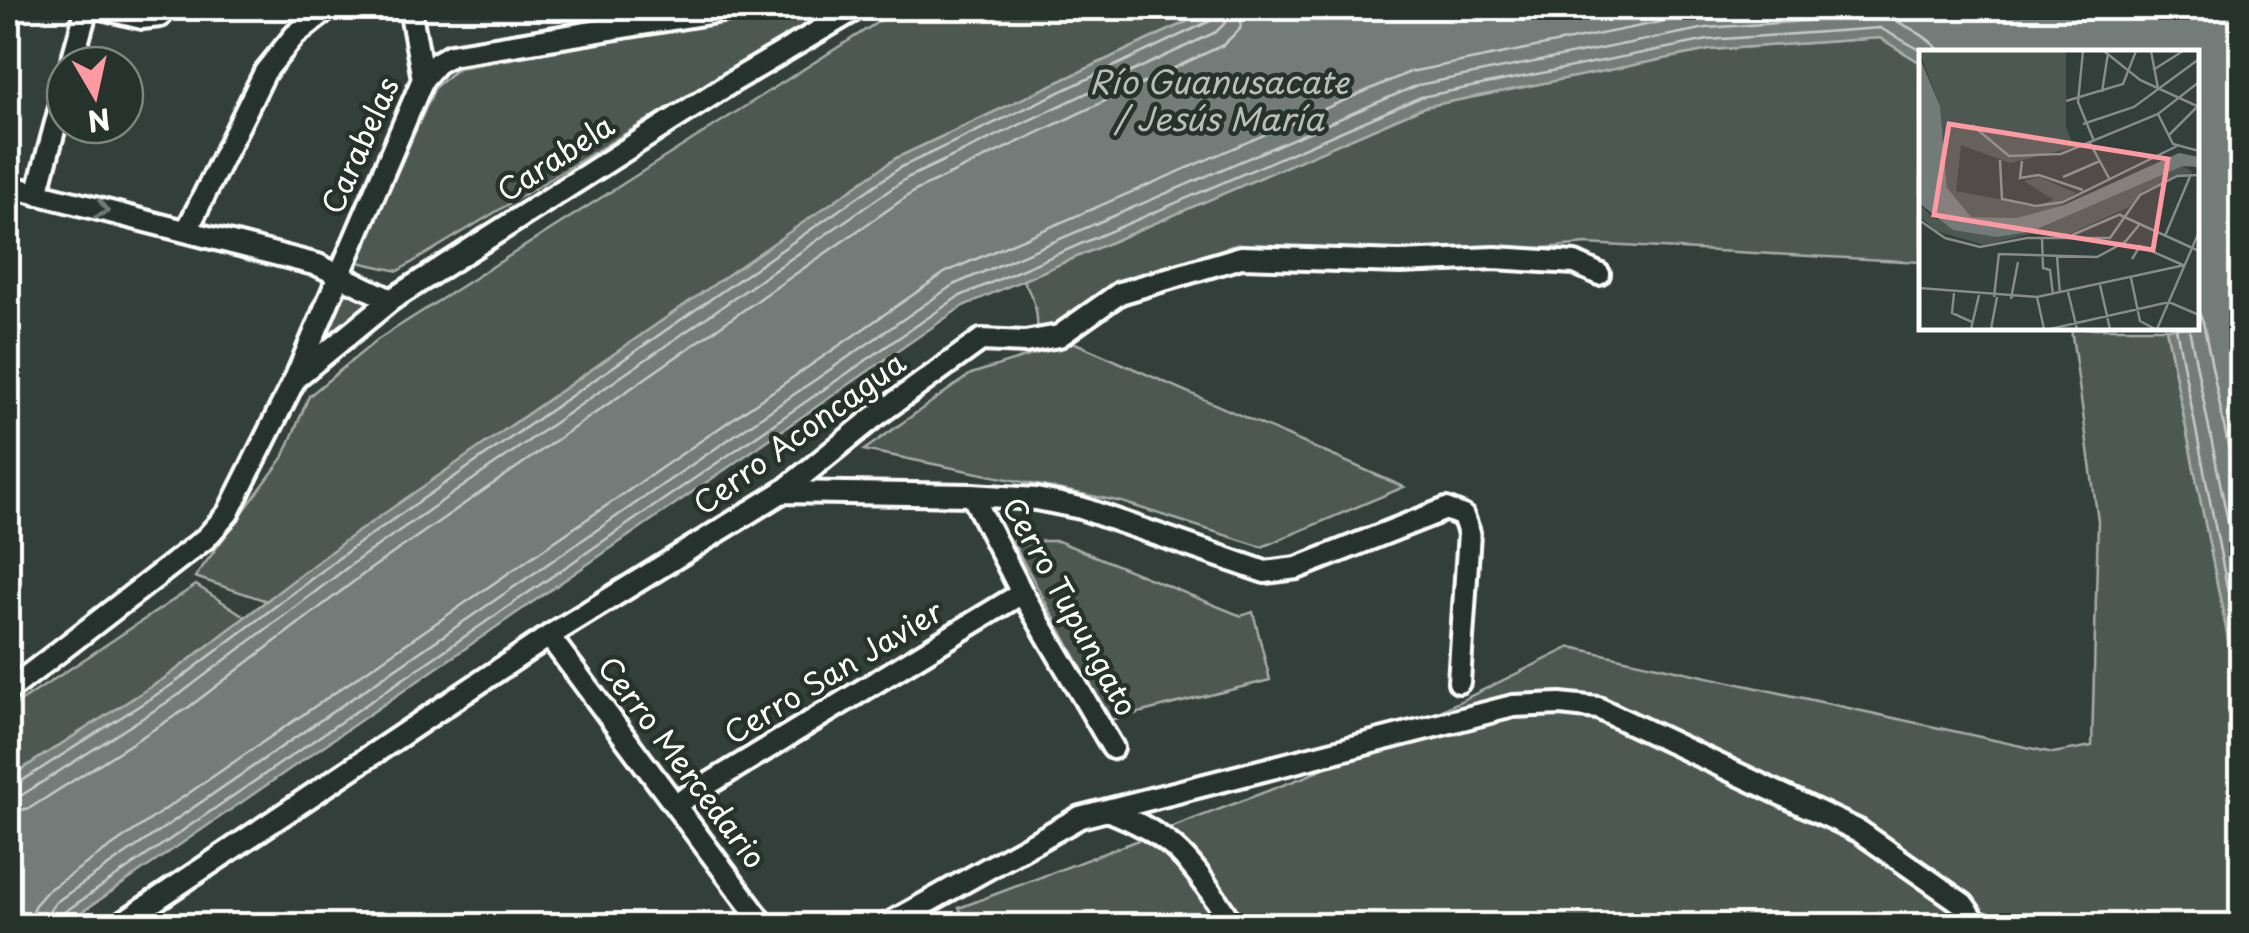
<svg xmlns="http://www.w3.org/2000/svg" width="2249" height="933" viewBox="0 0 2249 933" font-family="'Playpen Sans',sans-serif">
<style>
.green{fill:#4d5853;stroke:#a6aca9;stroke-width:2.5}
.water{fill:#737b78;stroke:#abb0ae;stroke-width:2.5}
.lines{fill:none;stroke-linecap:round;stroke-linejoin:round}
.shore{stroke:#c7cac9;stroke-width:2.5}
.street-casing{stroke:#fff;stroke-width:28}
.street{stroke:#26332d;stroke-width:20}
.oneway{stroke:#727a76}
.labels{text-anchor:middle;stroke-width:9;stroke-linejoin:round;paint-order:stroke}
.street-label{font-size:30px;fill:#fff;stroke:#26332d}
.water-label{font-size:32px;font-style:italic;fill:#b9bdbc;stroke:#26332d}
.inset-road{fill:none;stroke:#858c89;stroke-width:2.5}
.view{fill:#ff9aa2;fill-opacity:0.15;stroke:#ff9aa2;stroke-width:5}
.inset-edge{fill:none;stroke:#fff;stroke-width:5}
</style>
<rect width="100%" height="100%" fill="#333f3a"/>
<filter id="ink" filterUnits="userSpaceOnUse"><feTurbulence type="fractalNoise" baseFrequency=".01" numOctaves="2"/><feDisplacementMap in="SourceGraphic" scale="20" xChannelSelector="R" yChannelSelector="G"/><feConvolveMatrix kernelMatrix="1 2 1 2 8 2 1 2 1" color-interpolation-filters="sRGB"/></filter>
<g filter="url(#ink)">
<path class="green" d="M805,8h28l-435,263 -40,-9 77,-175 23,-19z
M929,8h287l-320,150 -623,445 -78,-26 88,-119 26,-62 68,-56 512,-325z
M1880,38l41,25v199l-335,-18 -186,18 -159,-5 -121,36 -84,47c4,-25 -1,-39 -13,-60l400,-173 286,-57z
M340,282l40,19 -73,60z
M2071,328h95l61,305 14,94v198l-1271,1 -11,-18 348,-132 264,-129 482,106 39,-7 6,-225z
M1073,342l331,145 -142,60 -140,-45 -258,-52 107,-76z
M1012,541h46l183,75 12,-4 17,68 -160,40z
M196,585l50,32 -78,59 -160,102v-68z"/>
<path class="water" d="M1216,8h1025v719l-14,-94 -61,-305h30v-276h-274l-1,11 -41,-25 -171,12 -285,57 -461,199 -900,619h-55v-147l160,-102 178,-136 550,-382z"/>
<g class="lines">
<path class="shore" d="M2196,306l7,16 39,193
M2176,328l66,335
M2189,328l53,264
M8,786l9,-2 156,-100 179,-136 549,-381 309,-146 7,-13
M8,798l14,-3 158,-101 180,-136 547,-380 309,-146 10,-10 3,-14
M8,813l22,-5 159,-101 180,-137 546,-379 308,-146 17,-16 4,-21
M31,926l3,-20 14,-16 898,-618 464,-200 291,-58 81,-6
M46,926l2,-13 8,-11 897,-617 465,-200 288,-57 171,-12c20,2 52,21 64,36
M58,926l5,-13 895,-616 463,-200 287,-57 172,-12 44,24"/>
<defs>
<path id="street" d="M101,8l41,10 18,-2 4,-8
M410,8l13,71
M71,65l16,-57
M8,186l310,79 73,35
M37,194l28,-105
M187,230l78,-158 30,-37 34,-27
M298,376l93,-76 341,-218 126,-74
M782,492l190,3 64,4 45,9 184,64 32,-4 149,-59 17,7 6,17 -10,149
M972,495l50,98 91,155
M549,636l216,290
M8,691l198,-153 22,-25 68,-136 127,-298 14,-16 14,-8 289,-47
M676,804l346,-211
M1107,810c71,27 86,54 126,116
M117,926l432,-290 233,-144 90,-73 109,-79 44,2 34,-6 61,-43 121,-36 159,5 95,-4 80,5 24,11
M885,926l195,-109 433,-111 47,-2 38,4 261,123 104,73 16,22"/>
</defs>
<use href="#street" class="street-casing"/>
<use href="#street" class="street"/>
</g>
<defs><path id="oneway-chevron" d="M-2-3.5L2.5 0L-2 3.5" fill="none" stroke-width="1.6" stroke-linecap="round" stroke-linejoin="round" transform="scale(2.5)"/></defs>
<use class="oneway" href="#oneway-chevron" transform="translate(102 210) rotate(13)"/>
</g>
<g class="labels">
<g class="street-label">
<text transform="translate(361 146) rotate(-66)" y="10">Carabelas</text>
<text transform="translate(556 159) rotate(-33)" y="10">Carabela</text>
<text transform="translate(800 434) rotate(-36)" y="10">Cerro Aconcagua</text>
<text transform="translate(1069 607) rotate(61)" y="10">Cerro Tupungato</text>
<text transform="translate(834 673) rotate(-31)" y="10">Cerro San Javier</text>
<text transform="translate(681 763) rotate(53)" y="10">Cerro Mercedario</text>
</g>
<g class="water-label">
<text x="1219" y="94">Río Guanusacate<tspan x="1219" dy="37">/ Jesús María</tspan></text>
</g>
</g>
<g transform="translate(1919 50)">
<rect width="280" height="280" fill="#333f3a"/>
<path d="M0,1h147v76l8,20 -64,16 -49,-18 -5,46 80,15 18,-6 -30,-19 15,-4 37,16 -18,14 -42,11 -45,-1 -15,-12 -9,-17 -7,-82zM264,116l10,6 -49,18 -15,17 -62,28 -37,-1 -46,11 -47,-14 -18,-15 2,-10 13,12 63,19 33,-5z" fill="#4d5853"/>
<path d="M0,6l21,50 7,82 24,29 45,1 48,-13 115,-52 20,4v10l-16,-1 -153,66 -33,5 -44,-7 -34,-27z" fill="#737b78"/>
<path class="inset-road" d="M164,1l-5,51 16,39M185,1l36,29 59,27M232,1l7,37M234,20l30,-19M183,42l6,-39M147,51l57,-17 13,-33M239,64l15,30 26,7M164,74l51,-17 65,-48M53,75l37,31 52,-2 97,-40 41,-32M250,85l30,-30M171,93l20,37M81,110l2,39 34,7 27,-4 114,-56M103,111l-2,17 19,-3 44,15M144,127l37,-16M201,165l79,36M0,170l26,18 35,9 47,-9h83l30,-43 37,-19 22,-1M153,185l49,-21M246,186l26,-62M123,188l1,30 7,2 3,25M80,204l98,3 28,-15 14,-17M138,206l3,38M213,209l8,-13 43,19M212,228l9,43 15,8M181,235l10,44M0,238l118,9 148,-32M149,242l9,37M35,243l-2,20 20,9M75,247l5,-44M118,247l7,32M92,249l7,-37M52,279l8,-34M72,279l6,-32M131,279l119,-27 30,13M238,279l42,-97"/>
<path class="view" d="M30,74l219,35 -15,91 -219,-35z"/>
<rect width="280" height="280" class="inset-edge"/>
</g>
<rect width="2249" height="933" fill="none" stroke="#26332d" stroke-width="40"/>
<rect x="20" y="20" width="2209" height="893" fill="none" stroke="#fff" stroke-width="4" filter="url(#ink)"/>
<g transform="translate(95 95) rotate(171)"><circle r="48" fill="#26332d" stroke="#7d8581" stroke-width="2.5"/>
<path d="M0-8L18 38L0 25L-18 38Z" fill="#ff9aa2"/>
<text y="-15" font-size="28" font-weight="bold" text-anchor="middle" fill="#ffffff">N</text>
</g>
</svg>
